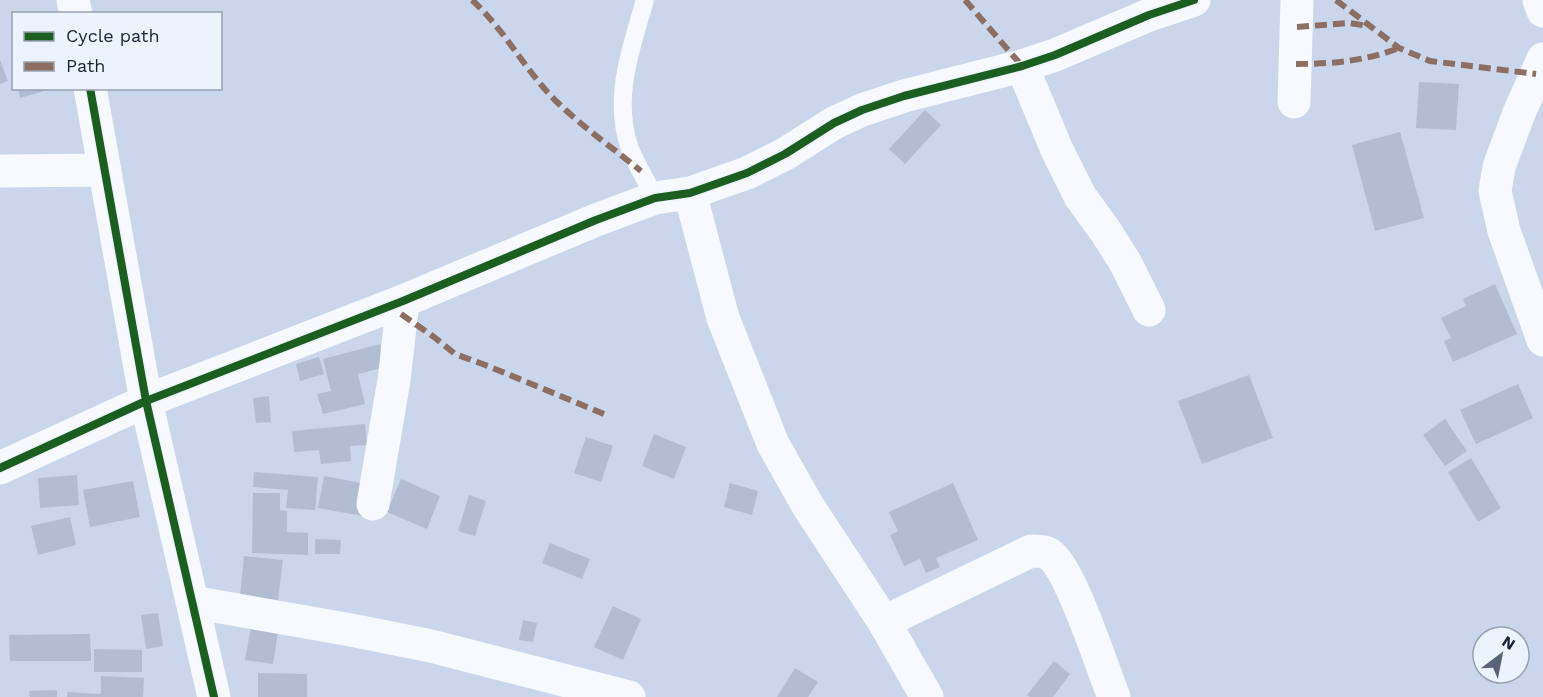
<svg xmlns="http://www.w3.org/2000/svg" width="1543" height="697" viewBox="0 0 1543 697" font-family="'Work Sans',sans-serif">
<style>
.building{fill:#b1bdd3}
.lines{fill:none;stroke-linecap:round;stroke-linejoin:round}
.lane{stroke:#f7f9fc;stroke-width:18}
.street{stroke:#f7f9fc;stroke-width:33}
.quiet{stroke:#8d6e63;stroke-width:6;stroke-dasharray:12 6;stroke-linecap:butt}
.cycleway-casing{stroke:#edf3fd;stroke-width:11}
.cycleway{stroke:#1b5e20;stroke-width:8}
</style>
<rect width="100%" height="100%" fill="#cad6ec"/>
<path class="building" d="M0,60l8,21 -8,3z
M1419,82l40,2 -3,46 -40,-2z
M18,88h33v1l-31,9z
M925,110l16,15 -36,39 -16,-15z
M1400,132l24,86 -49,13 -23,-86z
M1495,284l22,50 -64,28 -9,-21 7,-3 -10,-20 25,-12 -3,-7z
M380,344l6,23 -28,7 7,30 -42,10 -6,-20 14,-3 -8,-32z
M319,357l5,17 -24,7 -4,-17z
M1249,375l24,63 -71,26 -24,-63z
M1518,384l15,34 -57,26 -16,-34z
M269,396l2,26 -15,1 -3,-25z
M1445,419l22,32 -22,15 -22,-31z
M365,424l2,21 -17,1 1,15 -30,3 -2,-14 -25,2 -2,-21z
M654,434l32,13 -12,32 -32,-13z
M586,437l27,9 -12,36 -27,-9z
M1471,458l30,50 -23,14 -30,-50z
M254,472l64,5 -3,33 -29,-2 2,-18 -35,-3z
M77,475l2,30 -39,3 -2,-30z
M324,476l49,9 -5,32 -50,-9z
M401,479l39,17 -13,33 -40,-17z
M133,481l7,36 -50,10 -7,-37z
M730,483l28,8 -6,24 -28,-8z
M953,483l25,57 -42,18 4,9 -14,6 -6,-14 -16,7 -14,-31 8,-4 -9,-19z
M253,493h27v17l7,1v21l21,1v22l-56,-2z
M469,495l17,6 -11,35 -17,-5z
M70,517l6,28 -38,10 -7,-29z
M315,539l26,1 -1,14h-25z
M550,543l40,16 -8,20 -40,-16z
M244,556l39,4 -5,40 -38,-4z
M613,606l28,13 -18,41 -29,-13z
M158,613l5,33 -17,3 -5,-34z
M523,620l14,3 -4,19 -14,-2z
M252,621l27,5 -6,38 -28,-4z
M90,634l1,27h-81l-1,-26z
M94,649l48,1v22h-48z
M1054,661l16,13 -17,23h-23l-3,-2z
M795,668l23,14 -10,15h-31z
M258,673l49,1v23h-49z
M101,676l43,2 -1,19h-76v-5l34,2z
M57,690v7h-27l-1,-6z"/>
<g class="lines">
<path class="lane" d="M645,0c-14,49 -33,98 -15,149 7,17 17,33 25,49"/>
<path class="street" d="M73,0l3,14
M1539,0l4,11
M1543,59l-24,54 -20,54 -4,24 9,40 39,109
M1022,66l35,84 23,46 26,36 19,30 24,48
M90,88l56,313 68,296
M1294,102l3,-102
M0,171l105,-1
M690,193l33,125 50,126 35,62 76,116 43,75
M0,468l146,-67 257,-100 193,-81 59,-22 35,-5 57,-20 38,-19 49,-31 28,-13 42,-14 118,-30 33,-11 94,-40 45,-15
M373,504l21,-124 9,-79
M192,602l159,28 80,16 198,51
M884,622l147,-71c6,0 14,0 18,3 22,14 53,114 65,143"/>
<path class="quiet" d="M472,0c33,30 54,72 86,103 26,25 56,46 83,68
M965,0l57,66
M1336,0l63,48 31,13 106,13
M1297,27l52,-4 19,3
M1296,64c36,0 69,-3 103,-16
M401,314l33,23 21,17 33,12 116,48"/>
<defs>
<path id="cycleway" d="M90,88l56,313 68,296
M0,468l146,-67 257,-100 193,-81 59,-22 35,-5 57,-20 38,-19 49,-31 28,-13 42,-14 118,-30 33,-11 94,-40 45,-15"/>
</defs>
<use href="#cycleway" class="cycleway-casing"/>
<use href="#cycleway" class="cycleway"/>
</g>
<rect x="12" y="12" width="210" height="78" fill="#edf3fd" stroke="#99a1ae" stroke-width="1.5"/>
<rect x="24" y="32" width="30" height="9" fill="#1b5e20" stroke="#99a1ae" stroke-width="1.5"/>
<text x="66" y="42" font-size="18" fill="#1a2538">Cycle path</text>
<rect x="24" y="62" width="30" height="9" fill="#8d6e63" stroke="#99a1ae" stroke-width="1.5"/>
<text x="66" y="72" font-size="18" fill="#1a2538">Path</text>
<g transform="translate(1501 655) rotate(32)"><circle r="28" fill="#edf3fd" stroke="#99a1ae" stroke-width="1.5"/>
<path d="M0-4.5L10 22L0 15L-10 22Z" fill="#586377"/>
<text y="-9" font-size="16" font-weight="bold" text-anchor="middle" fill="#1a2538">N</text>
</g>
</svg>
